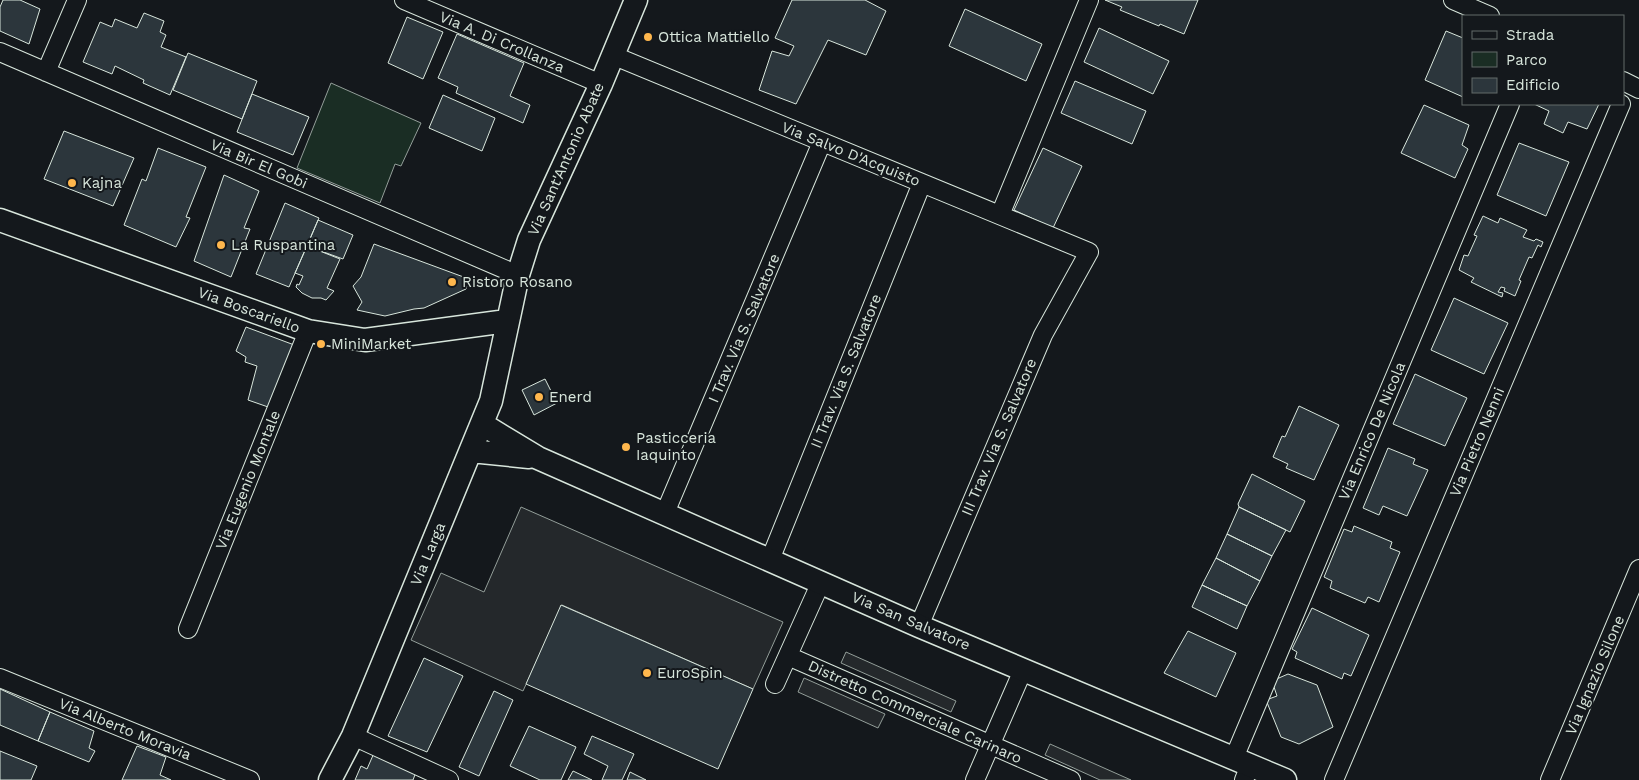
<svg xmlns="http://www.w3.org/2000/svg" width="1639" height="780" viewBox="0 0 1639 780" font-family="'Work Sans',sans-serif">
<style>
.green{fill:#1a2d24;stroke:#939e99}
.parking{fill:#24282b;stroke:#939e99}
.building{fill:#2c363c;stroke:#d8e6dc}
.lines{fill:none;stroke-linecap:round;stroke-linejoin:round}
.minor-casing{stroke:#d8e6dc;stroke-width:20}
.tertiary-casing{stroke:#d8e6dc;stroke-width:25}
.minor{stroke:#14181c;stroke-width:18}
.tertiary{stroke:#14181c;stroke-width:22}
.poi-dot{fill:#ffb74d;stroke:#14181c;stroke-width:2}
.labels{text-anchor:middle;stroke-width:4;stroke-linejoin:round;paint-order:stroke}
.poi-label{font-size:15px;fill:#d8e6dc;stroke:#14181c;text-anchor:start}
.street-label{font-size:15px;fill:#d8e6dc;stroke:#14181c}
</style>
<rect width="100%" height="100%" fill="#14181c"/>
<path class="green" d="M331,83l90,40 -20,43 -6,-2 -15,39 -83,-35z"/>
<path class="parking" d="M521,507l262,115 -30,67 -191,-84 -39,86 -112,-51 30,-67 43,19z
M846,652l110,49 -5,11 -110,-49z
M804,678l81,36 -7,14 -80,-36z
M1050,744l81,36h-31l-55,-25z"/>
<path class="building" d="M3,0h17l20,9 -11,35 -29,-13v-24z
M792,0h73l21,11 -20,44 -38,-15 -32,64 -37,-14 13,-39 17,5 5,-10 -19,-8z
M1105,0h93l-14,34 -24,-10 -1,2 -39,-16 2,-3z
M965,9l77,35 -16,37 -77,-35z
M144,13l20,8 -4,11 6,3 -5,12 25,10 -16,38 -27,-12 1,-3 -29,-14 -3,8 -29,-12 17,-40 12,5 3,-8 22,9z
M407,17l36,15 -20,47 -35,-16z
M1099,28l70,33 -16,33 -69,-32z
M1446,31l17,7v59l-38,-17z
M457,34l67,29 -14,33 20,9 -7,18 -67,-30 2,-6 -20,-9z
M188,53l69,28 -15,38 -69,-29z
M1075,81l71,30 -14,33 -71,-31z
M252,94l57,23 -16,38 -56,-23z
M443,95l52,23 -13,33 -53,-23z
M1534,104h65l-12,25 -19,-7 -5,11 -19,-9 5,-13z
M1424,105l45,20 -7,20 6,4 -13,29 -54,-25z
M64,131l70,27 -21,48 -69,-27z
M1519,143l50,19 -23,54 -49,-21z
M158,148l48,19 -20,50 4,1 -14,29 -52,-22 18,-46 4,2z
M1043,148l39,18 -29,62 -39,-18z
M224,175l35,16 -15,37 6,1 -19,48 -37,-16z
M285,203l34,15 -30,69 -33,-13z
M1483,216l15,7 2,-5 27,12 -4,7 11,4 2,-2 7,3 -2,5 -3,-2 -6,13 -3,-1 -10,23 2,1 -6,15 -11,-5 1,-3 -4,-1 -3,5 5,1 -1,4 -31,-15 3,-4 -15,-8 5,-15 4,1 9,-20 -3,-1z
M318,220l35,15 -10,24 -36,-13z
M374,244l95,35 -3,10 -42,19 -10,1 -29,7 -28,-6 5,-8 -9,-16 8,-9z
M307,246l33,13 -13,29 7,3 -8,9 -5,-2h-9l-10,-5 -6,-6 1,-3 2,1 4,-9 -8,-3z
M1454,298l54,25 -24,51 -53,-24z
M246,327l51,19 -26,62 -23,-8 9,-34 -12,-4 1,-5 -10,-6z
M1415,374l52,24 -22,48 -52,-22z
M545,379l12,24 -23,12 -12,-25z
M1299,406l40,19 -25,55 -28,-12 2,-4 -15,-7 9,-21 3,1z
M1388,448l27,11 -2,5 15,6 -21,46 -24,-10 -4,9 -16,-7z
M1252,474l53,27 -15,31 -51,-25 -1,-3z
M1239,507l47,23 -14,26 -45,-22z
M1354,526l38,16 -2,6 10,4 -21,50 -11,-5 -3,6 -35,-15 2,-7 -8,-4 20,-48 8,3z
M1227,534l45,22 -12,25 -44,-23z
M1216,558l44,23 -13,25 -45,-21z
M1202,585l45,21 -10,23 -45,-22z
M561,605l192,84 -35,80 -192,-85z
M1312,608l57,27 -18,41 -7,-3 -2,6 -47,-21 2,-6 -5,-3z
M1188,631l48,22 -20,44 -52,-24z
M424,658l39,18 -36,76 -39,-16z
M1288,674l29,11 16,42 -34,17 -18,-7 -15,-37 11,-4 -5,-15z
M0,689l50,23 -12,29 -38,-16z
M494,691l19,9 -34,76 -20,-9z
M50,712l44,19 -5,17 6,3 -6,11 -51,-21z
M529,726l47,21 -15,33h-21l-30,-14z
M592,736l42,18 -12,26h-20l6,-14 -24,-12z
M137,746l29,11 -6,18 11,5h-49z
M0,751l37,15 -6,14h-31z
M374,753l42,19 -3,8h-58l6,-14 6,3z
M573,771l19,9h-24z
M630,772l16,8h-19z"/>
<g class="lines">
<defs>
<path id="minor" d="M404,0l197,84
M1453,0l37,16
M0,52l518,223
M612,55l477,197 -46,83 -124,291
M46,72l31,-72
M1623,81l16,8
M1000,215l89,-215
M665,513l157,-371
M770,560l152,-377
M188,629l120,-298
M788,656l283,124
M0,678l250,102
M775,684l46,-102
M353,736l96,44
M1234,758l276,-654
M975,780l48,-110
M1244,780l6,-15
M1334,780l287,-676
M1550,780l89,-211"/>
<path id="tertiary" d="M0,220l308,111 57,9 142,-19
M482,424l56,34 381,168 366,154
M471,451l58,6
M330,780l23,-44 138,-335 27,-126 11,-35 72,-156 35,-84"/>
</defs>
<use href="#minor" class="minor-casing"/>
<use href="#tertiary" class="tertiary-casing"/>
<use href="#minor" class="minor"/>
<use href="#tertiary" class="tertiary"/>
</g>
<g class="poi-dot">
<circle cx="648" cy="37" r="5"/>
<circle cx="72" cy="183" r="5"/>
<circle cx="221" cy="245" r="5"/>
<circle cx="452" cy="282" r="5"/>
<circle cx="321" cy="344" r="5"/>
<circle cx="539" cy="397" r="5"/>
<circle cx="626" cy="447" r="5"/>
<circle cx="647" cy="673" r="5"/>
</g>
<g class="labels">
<g class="poi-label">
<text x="658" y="42">Ottica Mattiello</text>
<text x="82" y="188">Kajna</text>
<text x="231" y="250">La Ruspantina</text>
<text x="462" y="287">Ristoro Rosano</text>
<text x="331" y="349">MiniMarket</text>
<text x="549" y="402">Enerd</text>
<text x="636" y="443">Pasticceria<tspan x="636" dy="17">Iaquinto</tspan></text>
<text x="657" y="678">EuroSpin</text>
</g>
<g class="street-label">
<text transform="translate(502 42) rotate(23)" y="5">Via A. Di Crollanza</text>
<text transform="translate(851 154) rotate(22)" y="5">Via Salvo D'Acquisto</text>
<text transform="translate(566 159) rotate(-66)" y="5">Via Sant'Antonio Abate</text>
<text transform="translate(259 164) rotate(23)" y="5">Via Bir El Gobi</text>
<text transform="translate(249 310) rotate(20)" y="5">Via Boscariello</text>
<text transform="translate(744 328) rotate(-67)" y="5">I Trav. Via S. Salvatore</text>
<text transform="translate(846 371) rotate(-68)" y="5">II Trav. Via S. Salvatore</text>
<text transform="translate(1372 431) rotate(-67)" y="5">Via Enrico De Nicola</text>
<text transform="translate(999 437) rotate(-67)" y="5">III Trav. Via S. Salvatore</text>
<text transform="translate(1477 442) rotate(-67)" y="5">Via Pietro Nenni</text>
<text transform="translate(248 480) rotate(-68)" y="5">Via Eugenio Montale</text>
<text transform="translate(428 554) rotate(-67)" y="5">Via Larga</text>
<text transform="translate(911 621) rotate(23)" y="5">Via San Salvatore</text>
<text transform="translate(1595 675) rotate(-67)" y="5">Via Ignazio Silone</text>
<text transform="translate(915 712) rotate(24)" y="5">Distretto Commerciale Carinaro</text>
<text transform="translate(125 729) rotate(22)" y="5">Via Alberto Moravia</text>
</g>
</g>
<rect x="1462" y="15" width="162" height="90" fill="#14181c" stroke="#626a69"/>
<rect x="1472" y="31" width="25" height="8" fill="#14181c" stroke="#626a69"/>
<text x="1506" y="40" font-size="15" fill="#d8e6dc">Strada</text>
<rect x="1472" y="52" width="25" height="15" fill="#1a2d24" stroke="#626a69"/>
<text x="1506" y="65" font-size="15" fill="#d8e6dc">Parco</text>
<rect x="1472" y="78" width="25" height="15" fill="#2c363c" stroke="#626a69"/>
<text x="1506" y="90" font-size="15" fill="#d8e6dc">Edificio</text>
</svg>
